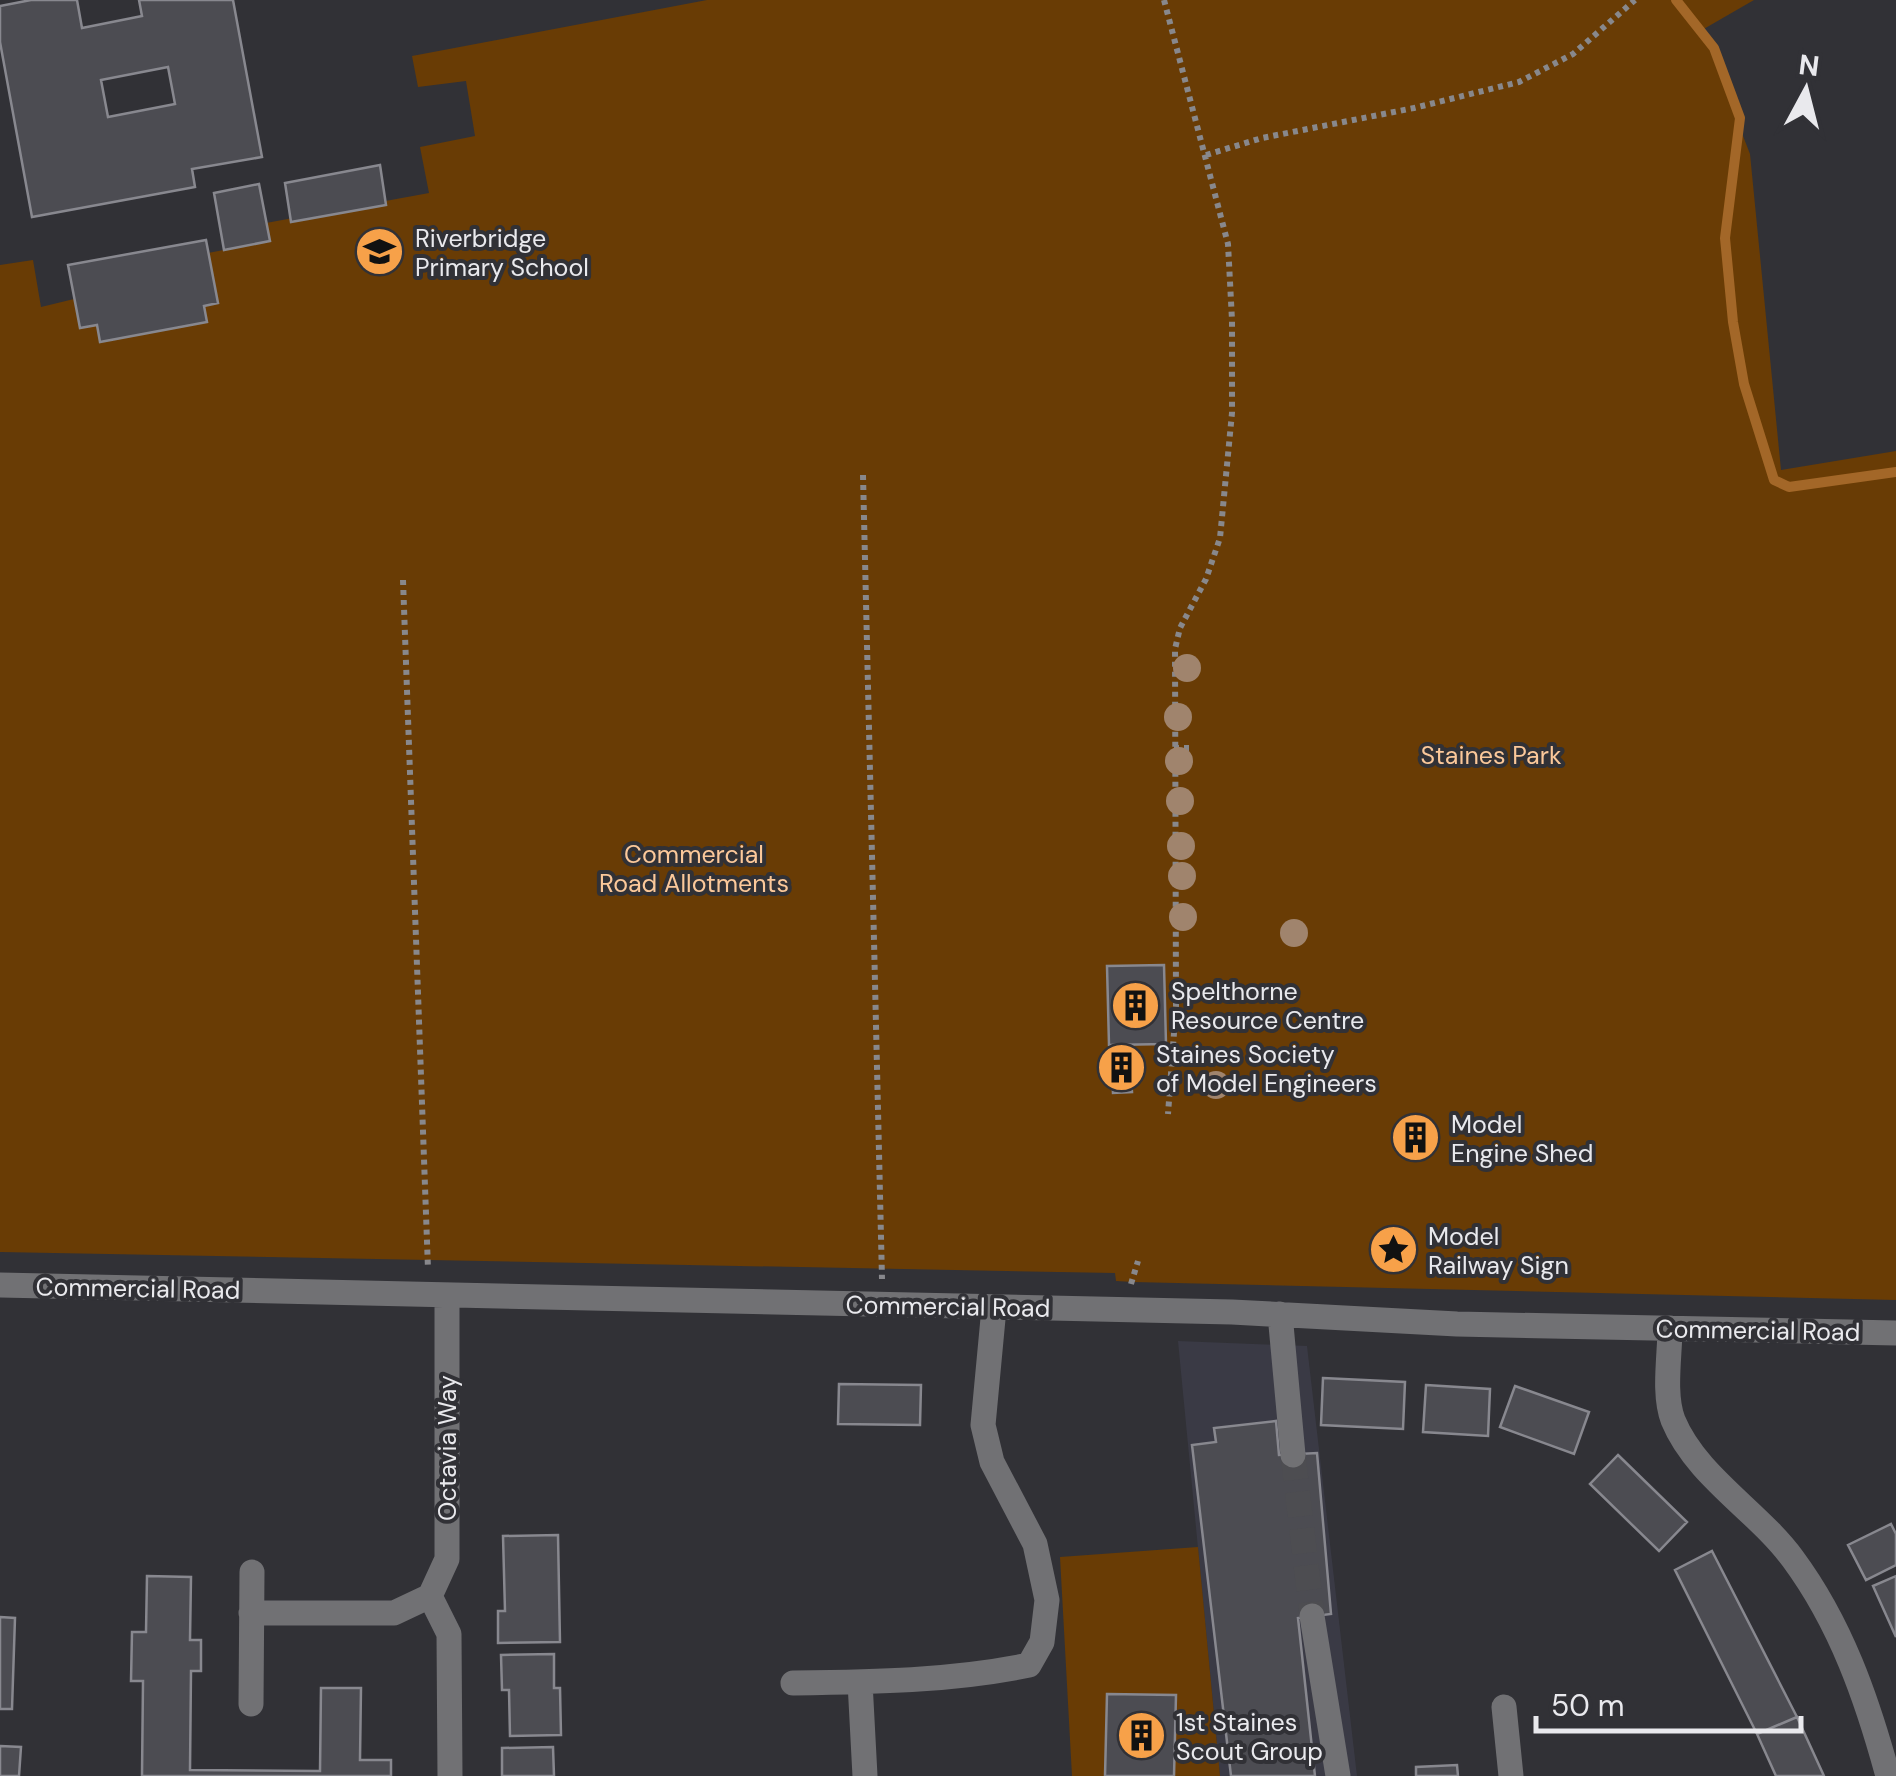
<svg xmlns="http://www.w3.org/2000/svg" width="1896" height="1776" viewBox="0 0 1896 1776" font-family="'DM Sans',sans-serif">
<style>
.built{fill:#3a3a45}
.green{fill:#693c05}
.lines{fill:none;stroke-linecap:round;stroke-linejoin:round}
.stream{stroke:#a36728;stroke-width:10}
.building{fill:#4c4c52;stroke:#88888f;stroke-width:2.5;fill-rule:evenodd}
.minor-tunnel{stroke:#4d4d51;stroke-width:25;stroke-dasharray:25 12;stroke-linecap:butt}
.path{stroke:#88888c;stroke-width:6;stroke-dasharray:5 5;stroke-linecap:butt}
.minor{stroke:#717174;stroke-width:25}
.tree{fill:#a0846d}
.labels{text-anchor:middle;stroke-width:8;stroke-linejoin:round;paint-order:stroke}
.poi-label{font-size:25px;fill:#e9e9ed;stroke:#313136;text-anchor:start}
.park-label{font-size:25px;fill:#fbc89a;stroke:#313136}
.street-label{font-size:25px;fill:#e9e9ed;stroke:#313136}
</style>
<rect width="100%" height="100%" fill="#313136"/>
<path class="built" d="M1178,1341l129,5 50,430h-137z"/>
<path class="green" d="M707,0h1047l-52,30 48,124 31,316 115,-19v849l-763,-18 -17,-1 -1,-8 -1115,-21v-987l33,-5 8,47 33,-8 6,28 17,-2 4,17 105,-20 -2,-16 14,-3 -10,-50 62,-12 -4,-18 163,-30 -9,-46 55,-11 -9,-55 -48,6 -6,-31z
M1198,1547l22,229h-148l-12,-219z"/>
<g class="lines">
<path class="stream" d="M1676,0l38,48 26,70 -15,120 8,84 11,62 30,96 15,7 107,-15"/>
</g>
<path class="building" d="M31,0h46l5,28 60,-12 -3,-16h94l29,157 -70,12 3,18 -163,30 -32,-175v-36zM168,67l7,37 -67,13 -7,-37z
M380,165l6,40 -95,17 -6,-39z
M259,184l11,57 -46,9 -10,-57z
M206,240l12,63 -14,3 3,16 -107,20 -3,-17 -17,3 -12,-63z
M1164,965l2,79 -57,1 -2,-79z
M1111,1051h18l3,41 -19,1z
M1323,1378l82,4 -2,47 -82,-4z
M839,1384l82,1 -1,40 -82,-1z
M1426,1385l64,4 -2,47 -65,-4z
M1515,1386l74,26 -15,42 -74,-27z
M1276,1421l3,34 38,-2 14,161 -33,4 17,158h-84l-39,-331 24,-3 -2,-14z
M1618,1455l69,67 -28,29 -69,-67z
M1891,1524l5,10v31l-30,15 -18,-35z
M558,1535l2,107 -62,1v-32h7l-2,-75z
M1712,1551l85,166 -40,17 -82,-164z
M147,1576l44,1 -1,63h11v31h-10l-1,99 130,1 1,-83h40l-1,72h31v16h-249l1,-95h-12l1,-49h14z
M1896,1576v61l-23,-51z
M0,1617l15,1 -3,91h-12z
M554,1654v34h6l1,47 -51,1 -1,-46h-7l-1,-35z
M1107,1694l69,1 -2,81h-69z
M1797,1717l27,59h-48l-19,-42z
M0,1746l21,1 -2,29h-19z
M553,1747l1,29h-52v-28z
M1457,1765l1,11h-42v-9z"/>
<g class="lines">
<path class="minor-tunnel" d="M1293,1455l19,161"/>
<path class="path" d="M1164,0l64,244 4,76v93l-12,125 -14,41 -26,49 -5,21 1,357 -8,108
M1206,155l56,-17 152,-30 105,-26 54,-28 62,-54
M863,475l19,804
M403,580l25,689
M1174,748h17
M1131,1284l7,-23"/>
<path class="minor" d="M0,1285l1232,27 225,12 439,9
M447,1296v263l-17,37 19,38 1,142
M1280,1314l13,141
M1670,1328c0,27 -7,66 3,92 23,56 85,91 120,139 48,65 74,140 95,217
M251,1613h143l36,-17
M1312,1616l26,160
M860,1682l5,94
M793,1683c78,-1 159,-2 236,-18l13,-23 5,-42 -12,-56 -43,-82 -9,-37 11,-117
M251,1704l1,-132
M1504,1707l7,69"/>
</g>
<g class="tree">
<circle cx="1187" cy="668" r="14"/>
<circle cx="1178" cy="717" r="14"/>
<circle cx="1179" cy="761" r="14"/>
<circle cx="1180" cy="801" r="14"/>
<circle cx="1181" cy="846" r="14"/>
<circle cx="1182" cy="876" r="14"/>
<circle cx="1183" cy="917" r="14"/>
<circle cx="1294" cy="933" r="14"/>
<circle cx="1216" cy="1085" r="14"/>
</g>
<defs>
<symbol id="school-disc" viewBox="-11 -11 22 22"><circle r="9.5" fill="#f7a149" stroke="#313136"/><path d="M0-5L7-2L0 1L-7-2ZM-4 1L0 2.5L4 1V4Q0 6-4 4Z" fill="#111"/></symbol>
<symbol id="building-disc" viewBox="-11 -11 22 22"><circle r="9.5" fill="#f7a149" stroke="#313136"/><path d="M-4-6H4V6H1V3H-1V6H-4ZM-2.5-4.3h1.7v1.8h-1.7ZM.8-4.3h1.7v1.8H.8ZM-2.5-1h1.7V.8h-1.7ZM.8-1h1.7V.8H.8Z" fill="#111"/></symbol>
<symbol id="sight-disc" viewBox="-11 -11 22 22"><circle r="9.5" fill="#f7a149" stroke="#313136"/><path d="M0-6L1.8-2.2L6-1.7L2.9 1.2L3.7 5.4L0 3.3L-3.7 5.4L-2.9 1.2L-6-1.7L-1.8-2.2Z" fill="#111"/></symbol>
</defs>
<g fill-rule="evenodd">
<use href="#school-disc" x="352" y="224" width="55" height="55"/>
<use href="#building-disc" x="1108" y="978" width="55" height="55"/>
<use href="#building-disc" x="1094" y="1040" width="55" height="55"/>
<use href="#building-disc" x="1388" y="1110" width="55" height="55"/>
<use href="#sight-disc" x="1366" y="1222" width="55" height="55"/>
<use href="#building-disc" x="1114" y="1708" width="55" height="55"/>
</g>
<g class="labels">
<g class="poi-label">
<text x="415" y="247">Riverbridge<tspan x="415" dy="29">Primary School</tspan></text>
<text x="1171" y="1000">Spelthorne<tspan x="1171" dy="29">Resource Centre</tspan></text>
<text x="1156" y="1063">Staines Society<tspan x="1156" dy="29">of Model Engineers</tspan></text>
<text x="1451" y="1133">Model<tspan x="1451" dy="29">Engine Shed</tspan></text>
<text x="1428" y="1245">Model<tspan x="1428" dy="29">Railway Sign</tspan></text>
<text x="1176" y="1731">1st Staines<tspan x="1176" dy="29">Scout Group</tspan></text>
</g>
<g class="park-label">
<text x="1491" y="764">Staines Park</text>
<text x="694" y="863">Commercial<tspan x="694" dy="29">Road Allotments</tspan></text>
</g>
<g class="street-label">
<text transform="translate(138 1288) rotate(1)" y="9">Commercial Road</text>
<text transform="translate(948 1306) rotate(1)" y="9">Commercial Road</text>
<text transform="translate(1758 1330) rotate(1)" y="9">Commercial Road</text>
<text transform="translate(447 1448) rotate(-90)" y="9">Octavia Way</text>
</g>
</g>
<g transform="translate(1806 90) rotate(7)" stroke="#313136" stroke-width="8" paint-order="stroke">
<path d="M0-8L18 38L0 25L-18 38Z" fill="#e9e9ed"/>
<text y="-15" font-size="28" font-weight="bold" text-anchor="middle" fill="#e9e9ed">N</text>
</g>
<path d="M1536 1716v15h265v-15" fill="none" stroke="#e9e9ed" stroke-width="5"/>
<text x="1551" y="1716" font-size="30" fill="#e9e9ed" stroke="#313136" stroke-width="8" paint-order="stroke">50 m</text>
</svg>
